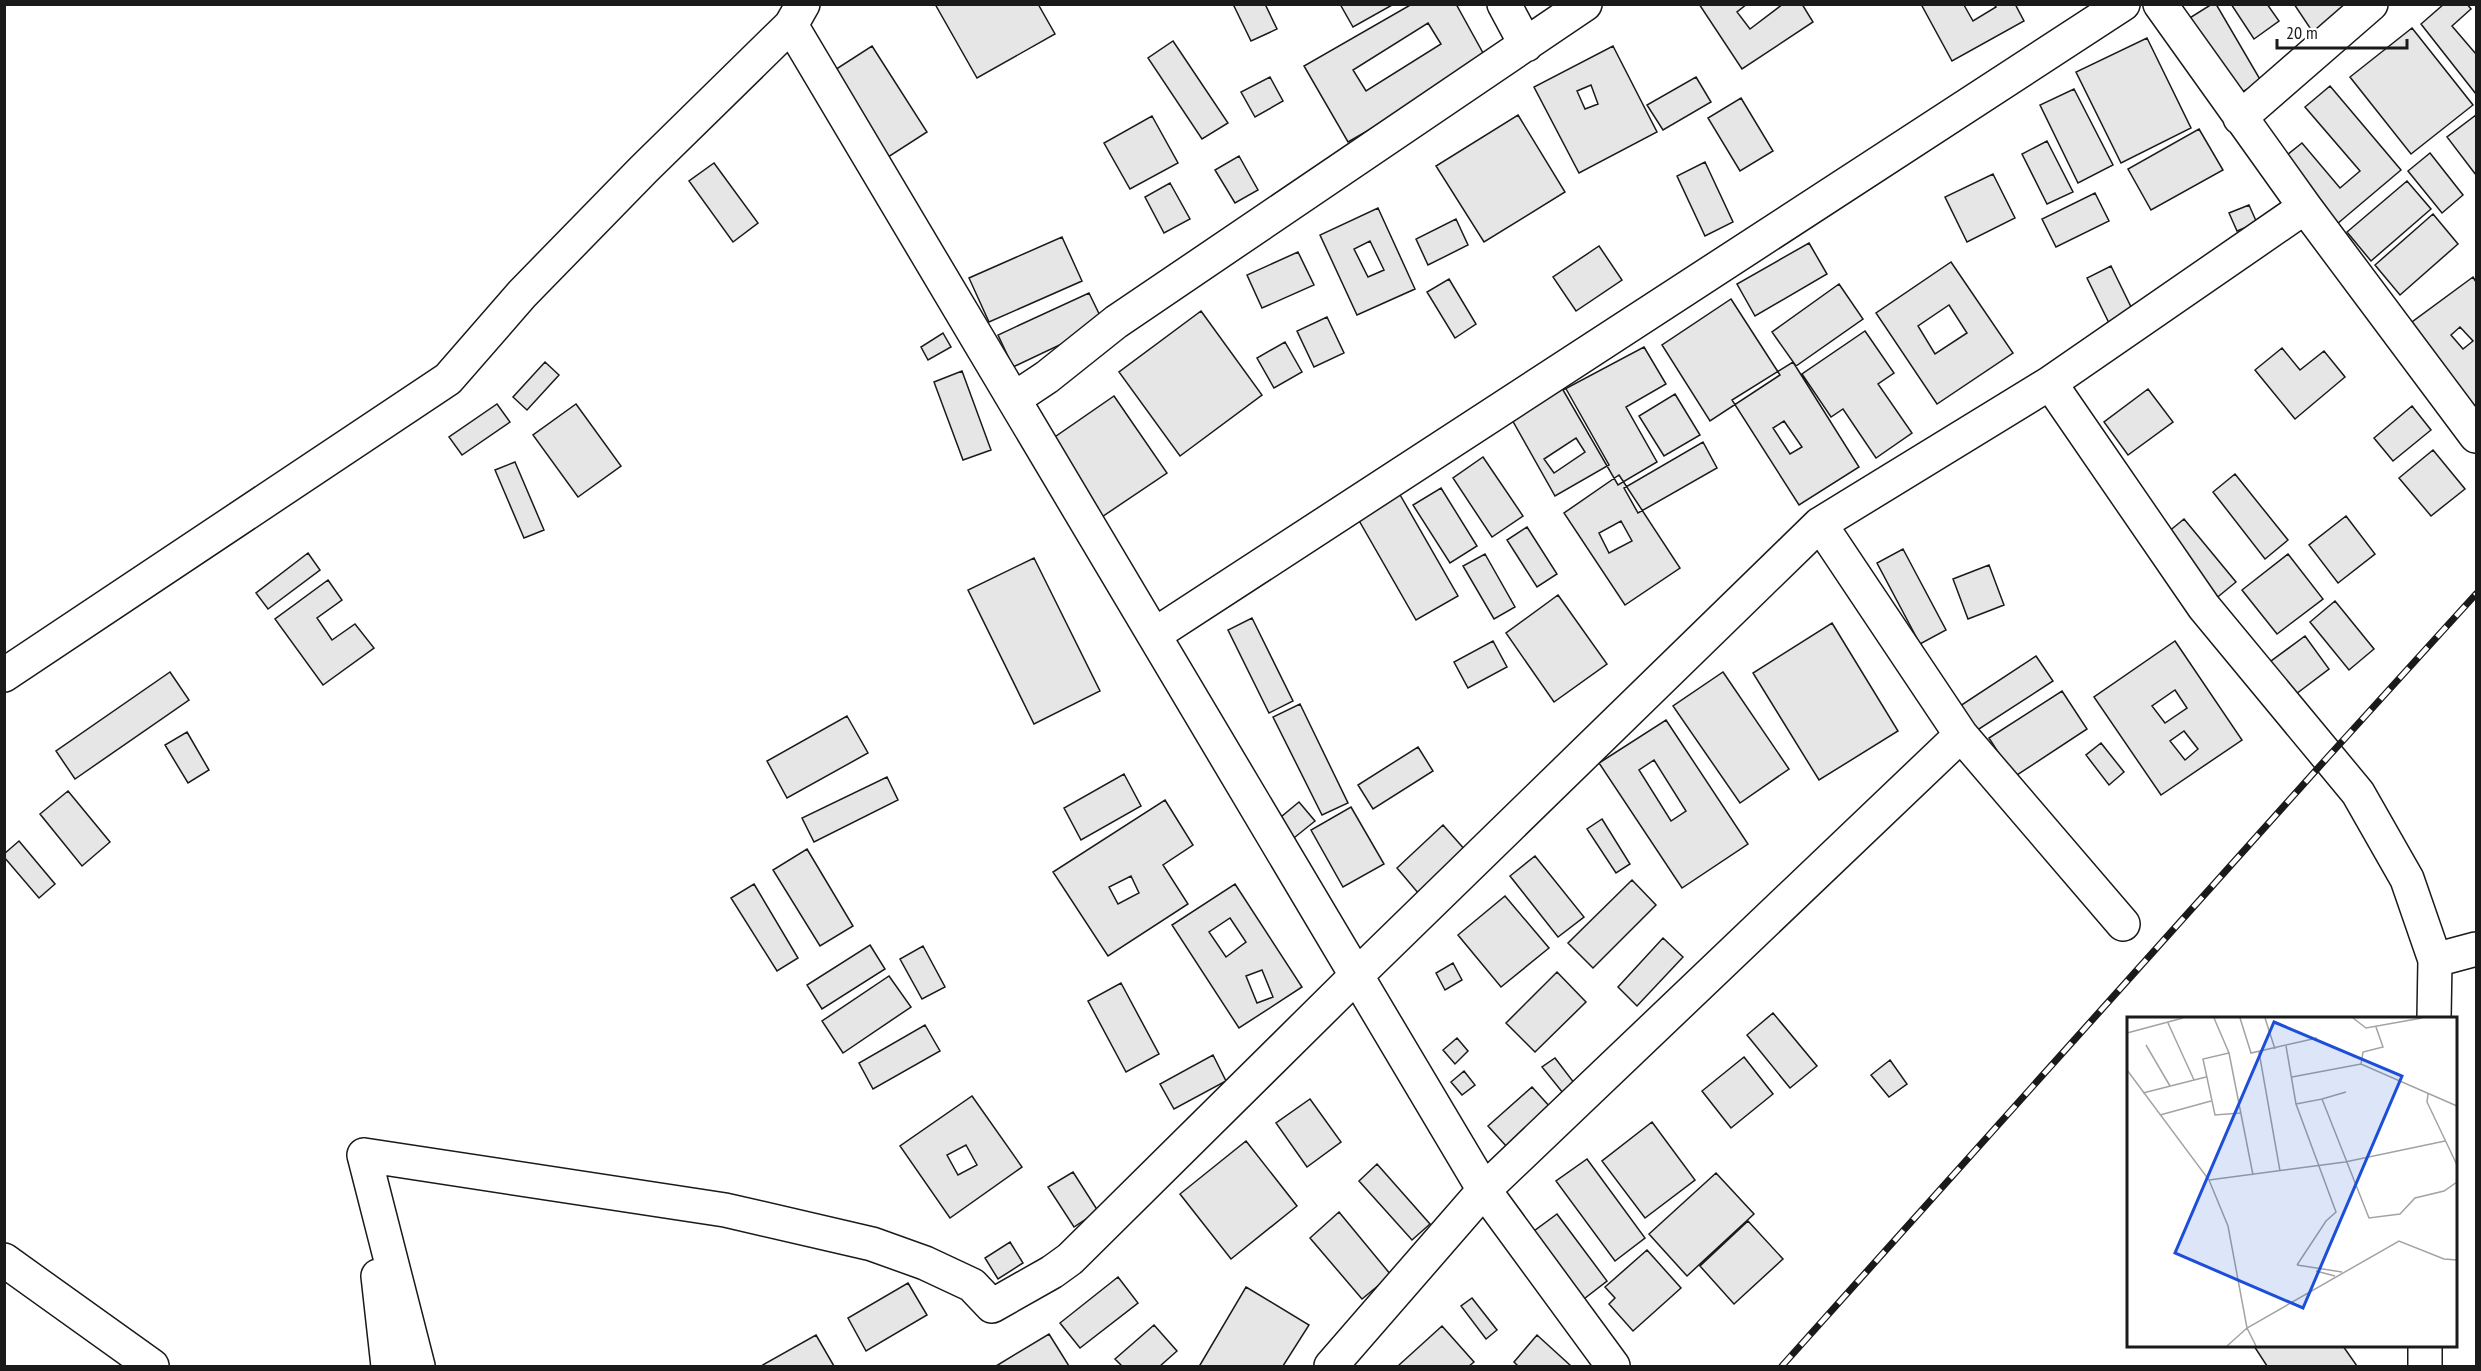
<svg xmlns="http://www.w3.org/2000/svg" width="2481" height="1371" viewBox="0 0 2481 1371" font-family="'PT Sans Narrow',sans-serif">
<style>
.building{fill:#e6e6e6;stroke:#1a1a1a;stroke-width:1.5;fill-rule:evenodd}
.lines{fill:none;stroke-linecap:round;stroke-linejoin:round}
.minor-casing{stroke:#1a1a1a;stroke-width:36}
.minor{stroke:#fff;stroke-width:33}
.rail-casing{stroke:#1a1a1a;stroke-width:7}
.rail{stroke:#fff;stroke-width:4.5;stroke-dasharray:14;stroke-linecap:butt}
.inset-road{fill:none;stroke:#a3a3a3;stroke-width:1.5}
.view{fill:#1d4ed8;fill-opacity:0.15;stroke:#1d4ed8;stroke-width:3}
.inset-edge{fill:none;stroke:#1a1a1a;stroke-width:3}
</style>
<rect width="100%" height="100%" fill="#fff"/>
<path class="building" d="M935,4h103l17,30 -78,44z
M1233,4h32l12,25 -26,12z
M1340,4h54l-41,23z
M1412,4h44l32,58 -140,80 -44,-76zM1428,23l13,21 -75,47 -13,-21z
M1699,4h48l-10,8 13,17 33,-25h19l11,18 -71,47z
M1921,4h44l-1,1 9,16 23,-14 -2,-3h21l9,17 -72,40z
M2212,4h4l45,77 -27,16 -46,-78z
M2231,4h36l12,17 -25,18z
M2294,4h63l-43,30z
M2444,4h23l4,5 -19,17 24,28v40l-55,-70z
M2412,28l61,77 -62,49 -61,-77z
M2147,38l44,90 -70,35 -45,-91z
M1173,41l55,82 -26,16 -54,-81z
M872,46l55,86 -45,29 -55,-86z
M1613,46l44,86 -78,41 -45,-86zM1591,85l7,19 -13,5 -8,-18z
M1270,77l13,24 -28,16 -14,-25z
M1696,77l15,25 -48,28 -16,-25z
M2330,86l71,84 -64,54 -55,-65 20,-16 38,45 20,-17 -55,-64z
M2074,89l39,76 -35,18 -38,-78z
M1741,98l32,53 -33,20 -32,-53z
M1518,115l47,77 -81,50 -48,-76z
M2476,115v60l-29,-38z
M1152,116l26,47 -48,26 -26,-46z
M2199,129l24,41 -72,40 -23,-41z
M2047,141l26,51 -26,12 -25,-50z
M2430,153l33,42 -21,18 -34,-42z
M1239,156l19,34 -23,13 -20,-33z
M1705,162l28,60 -28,14 -28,-60z
M714,163l44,60 -25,19 -44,-61z
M1993,174l22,44 -48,24 -22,-45z
M2407,181l24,28 -60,52 -24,-29z
M1170,183l20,36 -26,14 -19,-36z
M2095,193l14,28 -53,26 -14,-28z
M2249,205l8,18 -20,8 -8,-18z
M1378,208l37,81 -58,26 -37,-80zM1370,241l14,29 -16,7 -14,-28z
M2433,214l25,30 -58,51 -25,-30z
M1456,219l12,26 -40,20 -12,-26z
M1062,237l20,44 -93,41 -20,-44z
M1809,243l18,31 -72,42 -18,-32z
M1599,246l23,34 -46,31 -23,-34z
M1298,252l16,33 -52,23 -15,-33z
M1951,262l62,91 -76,51 -61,-91zM1949,305l18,28 -32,21 -17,-28z
M2111,266l22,45 -24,12 -22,-45z
M2473,277l3,5v127l-64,-87zM2460,327l13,14 -10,8 -12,-14z
M1449,279l27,45 -21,14 -28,-46z
M1839,284l24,35 -67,47 -24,-34z
M1089,293l15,31 -91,43 -15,-32z
M1731,299l49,76 -70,46 -48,-76z
M1201,311l61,84 -82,61 -61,-84z
M1327,317l17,36 -30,14 -17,-36z
M1865,331l29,42 -16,11 34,49 -36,25 -33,-49 -12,8 -29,-43z
M943,333l8,14 -23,13 -7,-13z
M1285,342l17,30 -28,16 -17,-30z
M1644,347l22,37 -40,23 31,55 -39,23 -55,-95z
M2282,348l18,22 24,-19 21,26 -50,42 -40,-49z
M545,362l14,13 -32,35 -14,-13z
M1793,362l66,105 -60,38 -67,-105zM1784,421l18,26 -12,7 -17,-26z
M962,371l29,79 -28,10 -29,-78z
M1565,387l44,78 -54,31 -44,-78zM1576,438l9,14 -31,21 -10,-14z
M2148,389l25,33 -45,33 -24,-33z
M1675,394l25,41 -36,21 -25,-40z
M1114,396l53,77 -80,54 -51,-77z
M497,404l13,18 -48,33 -13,-18z
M576,404l45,62 -43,31 -45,-62z
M2412,406l19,24 -38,31 -19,-23z
M1703,442l14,26 -79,45 -14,-25z
M2433,450l32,39 -34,27 -32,-38z
M1483,457l40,59 -31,21 -39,-59z
M515,462l29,68 -20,8 -29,-68z
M2235,474l53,66 -23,19 -52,-67z
M1619,475l61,93 -55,37 -61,-92zM1621,521l11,20 -23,12 -10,-20z
M1441,488l36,58 -27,17 -37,-58z
M1399,493l59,103 -42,24 -59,-103z
M2346,516l29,38 -37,29 -29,-38z
M2184,519l52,63 -22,18 -52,-63z
M1527,527l30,47 -20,13 -30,-47z
M1903,549l43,81 -26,14 -43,-81z
M308,553l12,17 -52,39 -12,-16z
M1485,554l30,53 -21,12 -31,-53z
M2288,554l35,45 -46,35 -35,-44z
M1034,558l66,133 -66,33 -66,-134z
M1989,565l15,40 -36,14 -15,-40z
M328,580l14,20 -25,18 15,22 23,-16 19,24 -51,37 -48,-66z
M1558,595l49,69 -53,38 -48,-69z
M2335,601l39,48 -25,21 -39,-48z
M1252,618l41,83 -24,12 -41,-83z
M1832,623l66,108 -79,49 -66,-107z
M2305,636l24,33 -37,28 -25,-33z
M1493,641l14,26 -39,21 -14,-26z
M2175,641l67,99 -81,55 -67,-98zM2175,690l12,18 -22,15 -13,-17zM2184,731l14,18 -13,11 -15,-19z
M2036,656l17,25 -77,50 -16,-25z
M170,672l19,28 -114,79 -19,-28z
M1723,672l66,97 -49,34 -67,-97z
M2062,691l25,38 -73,48 -25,-39z
M1300,704l48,99 -26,12 -49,-98z
M847,716l21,37 -81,45 -20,-37z
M1666,720l82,124 -66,44 -83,-125zM1654,760l32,51 -15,10 -32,-51z
M187,732l22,38 -21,13 -23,-38z
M2101,743l23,29 -15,13 -23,-30z
M1418,747l15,24 -60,38 -15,-24z
M1124,774l17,32 -60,34 -17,-32z
M887,777l11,23 -84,42 -12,-24z
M68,791l42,51 -28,24 -42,-52z
M1165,800l28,45 -30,20 25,39 -80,52 -55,-84zM1131,876l8,17 -21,11 -9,-17z
M1299,802l16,19 -41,33 -15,-19z
M1351,807l33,57 -41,23 -32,-57z
M1602,819l28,45 -14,9 -29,-44z
M1443,825l23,26 -47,43 -22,-26z
M19,841l36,43 -16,14 -35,-41v-3z
M807,849l46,77 -33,20 -47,-76z
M1535,856l49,61 -26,20 -48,-61z
M1632,880l24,25 -63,63 -25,-25z
M754,884l44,74 -21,13 -46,-73z
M1235,884l67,103 -63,41 -67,-103zM1230,918l16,24 -20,15 -17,-25zM1262,970l11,27 -16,6 -11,-27z
M1505,896l44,52 -48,39 -43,-52z
M1663,938l20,19 -46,49 -19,-19z
M870,945l15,24 -63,40 -15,-24z
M923,946l22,41 -23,12 -22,-40z
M1453,963l9,17 -17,10 -9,-17z
M1557,972l29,30 -51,50 -29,-29z
M889,976l22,31 -68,46 -21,-32z
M1121,983l38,71 -33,18 -38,-71z
M1773,1013l44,53 -27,22 -43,-53z
M925,1025l15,26 -67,38 -14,-26z
M1457,1038l11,13 -13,13 -12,-14z
M1213,1055l13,26 -52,28 -14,-25z
M1744,1057l29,37 -42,34 -29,-37z
M1555,1058l20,26 -12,9 -21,-26z
M1890,1060l17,24 -18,13 -18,-22z
M1464,1071l11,14 -13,10 -11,-13z
M1532,1087l19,21 -44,39 -19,-21z
M972,1096l50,71 -72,51 -50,-72zM966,1145l11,20 -19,10 -11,-20z
M1310,1099l31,43 -34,25 -31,-44z
M1652,1122l43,58 -50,38 -43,-57z
M1246,1141l51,65 -66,53 -51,-65z
M1587,1159l58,79 -30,23 -59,-80z
M1377,1164l53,60 -18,16 -53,-59z
M1073,1172l25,39 -24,16 -26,-40z
M1716,1173l38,41 -67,62 -38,-42z
M1339,1212l52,63 -29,24 -52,-61z
M1557,1214l50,67 -27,21 -50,-68z
M1748,1221l35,38 -49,45 -34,-38z
M1010,1242l13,21 -25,16 -13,-21z
M1647,1250l34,38 -48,43 -24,-27 6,-6 -10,-11z
M1118,1277l20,26 -58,45 -20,-25z
M908,1283l19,32 -61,36 -18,-33z
M1246,1287l63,38 -26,41h-81l-2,-1z
M1472,1298l25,32 -11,9 -25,-33z
M1154,1325l23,26 -17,15h-38l-7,-7z
M1442,1326l32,36 -5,4h-68l-2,-1z
M1049,1334l20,32h-73z
M816,1335l18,31h-73z
M1537,1335l34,31h-53l-4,-4z
M2254,1346h89l14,20h-90z"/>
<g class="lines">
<defs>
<path id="minor" d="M1504,4l22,41
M2160,4l145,203 171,229
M791,25l693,1165 129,176
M2240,118l131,-114
M2050,383l154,224 154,186 49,86 28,81 -1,58
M1014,399l33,-22 69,-55 469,-318
M1154,635l969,-631
M4,675l444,-296 74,-85 122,-125 147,-144 12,-21
M1961,735l162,189
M2435,960l41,-11
M364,1155l361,55 147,34 53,19 47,22 20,21 60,-34 18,-13 287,-284 463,-451 230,-141 255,-176
M364,1155l54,211
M4,1260l148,106
M378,1276l10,90
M1331,1366l153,-176 477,-455 -141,-211
M2425,1366v-20"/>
</defs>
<use href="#minor" class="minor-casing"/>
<use href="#minor" class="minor"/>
<defs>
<path id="rail" d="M1782,1366l545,-608 149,-164"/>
</defs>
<use href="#rail" class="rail-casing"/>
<use href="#rail" class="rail"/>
</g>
<g transform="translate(2127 1017)">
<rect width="330" height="330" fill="#fff"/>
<path class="inset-road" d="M87,1l15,35 -26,6 12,56 25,-2M113,1l11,35 66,-15M138,1l10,31M226,1l13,10 56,-10M41,6l26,57M0,16l56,-15M19,28l24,41M159,29l10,58 40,108 -10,9 -29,44M132,35l21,119M102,36l24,122M234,47l2,-12 20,-5 -7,-20M0,53l82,110 19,46 19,102 9,18M165,60l69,-13 96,42M16,76l63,-16M301,77l-1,8 30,63M195,82l24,-7M169,87l26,-5 47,119 31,-4 15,-16 29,-7 13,-9M33,98l51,-14M82,163l136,-18 100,-21M170,248l45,7M189,254l19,5M100,329l20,-18 152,-87 45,18 13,1"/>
<path class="view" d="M147,5l128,54 -99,232 -128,-55z"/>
<rect width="330" height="330" class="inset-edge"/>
</g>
<rect width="2481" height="1371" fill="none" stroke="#1a1a1a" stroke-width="12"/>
<path d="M2277 39v9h130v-9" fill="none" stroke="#1a1a1a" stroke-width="3"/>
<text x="2286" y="39" font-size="18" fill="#1a1a1a" stroke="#ffffff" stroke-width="4.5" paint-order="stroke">20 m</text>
</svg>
